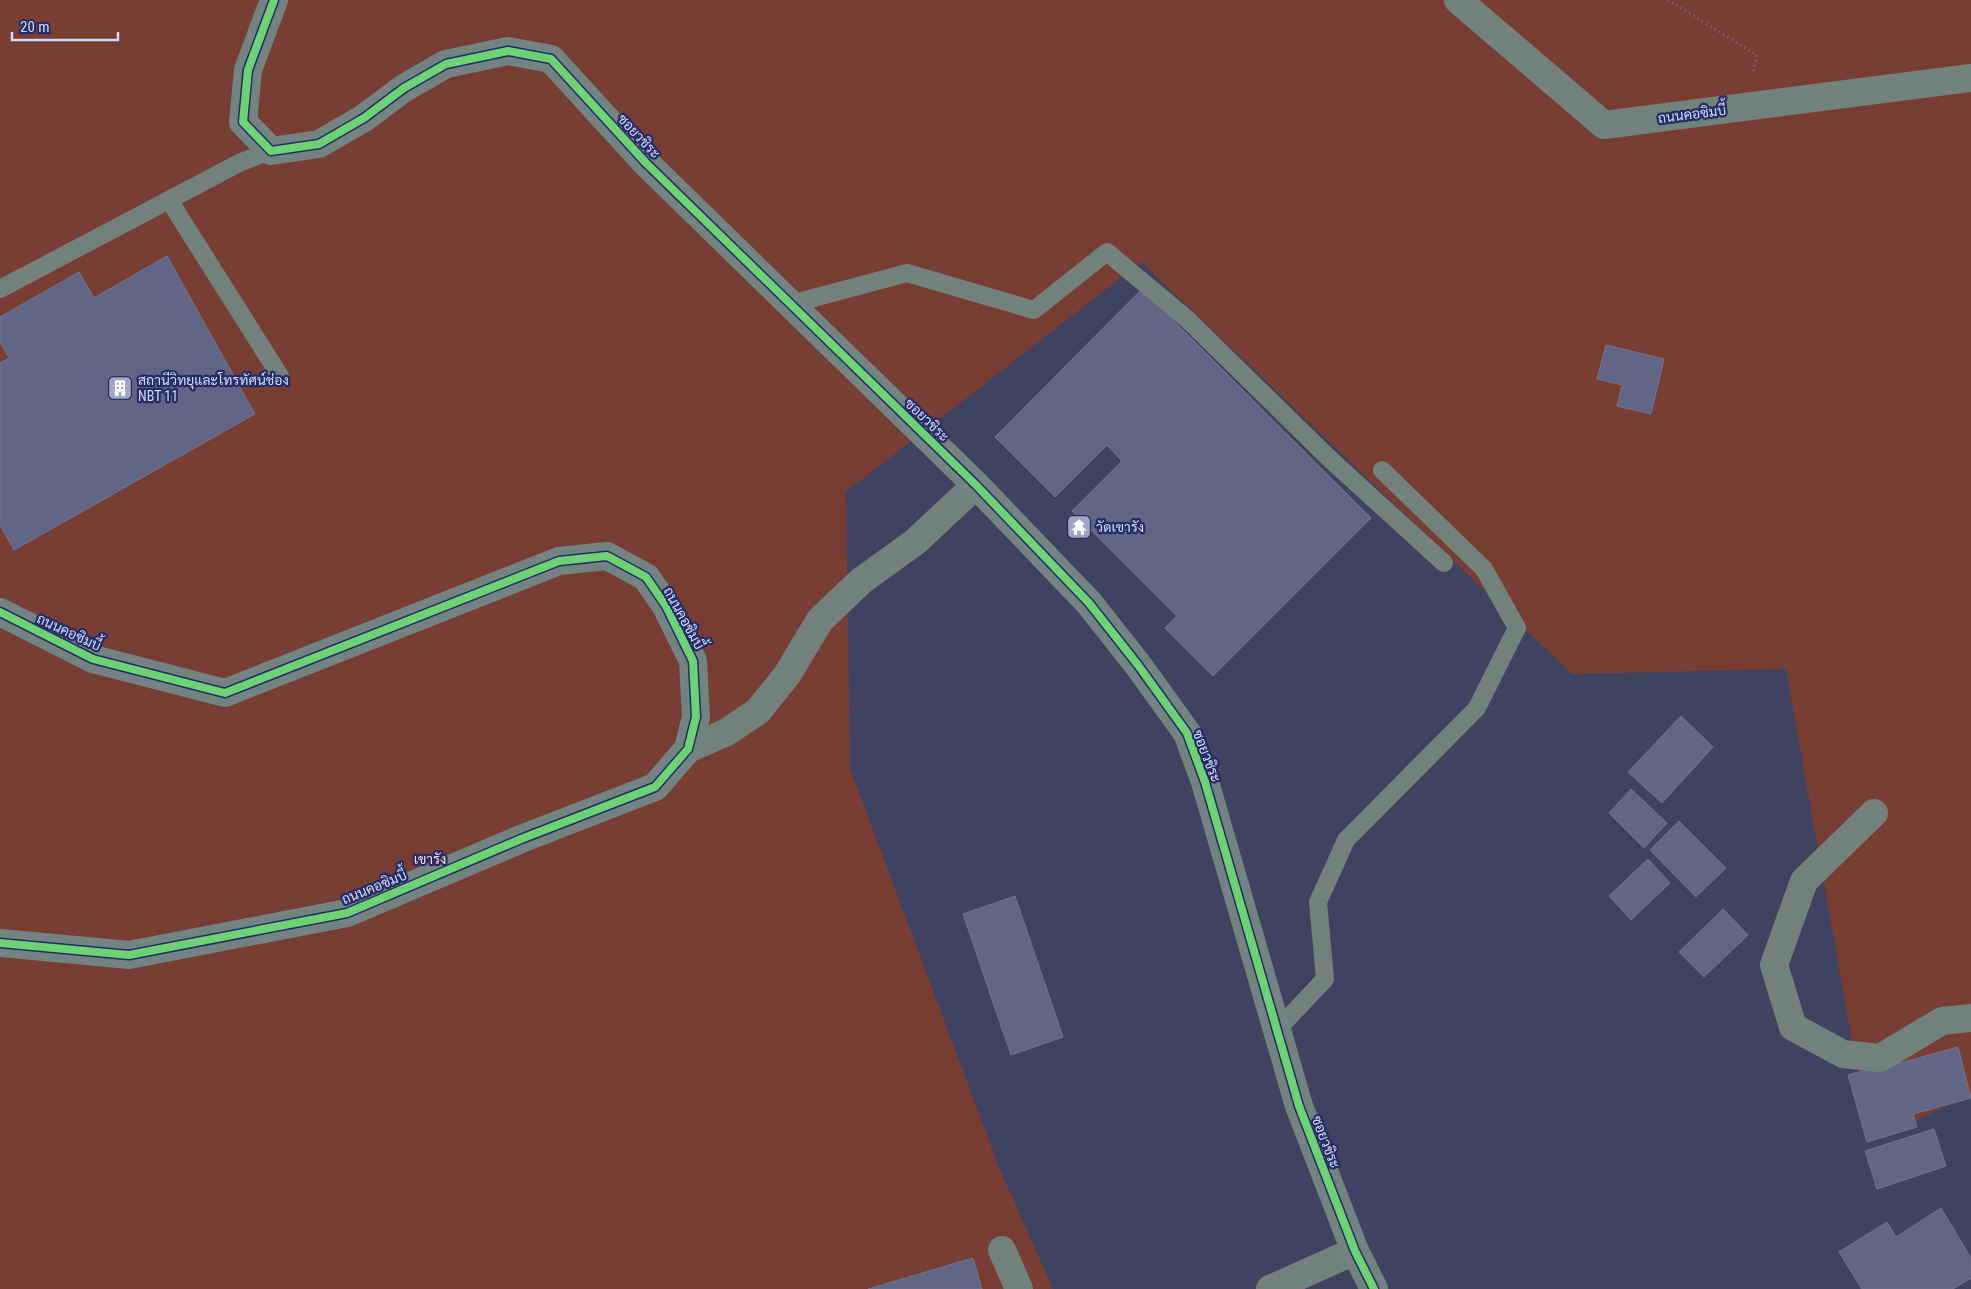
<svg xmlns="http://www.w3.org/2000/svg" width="1971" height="1289" viewBox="0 0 1971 1289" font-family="'Roboto Condensed',Sarabun,sans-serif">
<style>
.green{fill:#783e34}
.building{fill:#616586;stroke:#717590}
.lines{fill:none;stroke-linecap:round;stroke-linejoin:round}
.path{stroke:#6d777b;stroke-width:3;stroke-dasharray:1 4;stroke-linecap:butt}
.lane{stroke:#72817c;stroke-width:18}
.street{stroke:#72817c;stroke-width:28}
.secondary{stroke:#738382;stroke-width:28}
.cycleway-casing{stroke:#262c64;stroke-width:11}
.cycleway{stroke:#6cd273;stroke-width:8}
.labels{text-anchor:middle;stroke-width:4.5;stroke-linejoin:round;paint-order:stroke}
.street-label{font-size:14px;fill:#d2dbfd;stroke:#262c64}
.poi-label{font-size:14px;fill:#d2dbfd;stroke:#262c64;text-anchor:start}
.park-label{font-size:14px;fill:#fcdcd4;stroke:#262c64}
</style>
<rect width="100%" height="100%" fill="#3f4261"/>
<path class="green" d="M0,0h1971v1094l-101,49 -84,-474 -214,5 -431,-412 -295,230 4,276 148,397 55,124h-1053z"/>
<path class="building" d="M167,256l88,158 -241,136 -14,-25v-162l9,-5 -9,-16v-25l79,-45 15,26z
M1142,289l229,229 -158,158 -48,-48 12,-12 -105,-105 50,-50 -15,-16 -52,52 -60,-60z
M1606,345l58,14 -13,55 -34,-8 5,-21 -25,-6z
M1681,716l32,31 -51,56 -34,-31z
M1631,789l36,34 -23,25 -35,-35z
M1679,821l47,47 -30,29 -46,-47z
M1648,859l22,24 -39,37 -22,-24z
M1015,896l48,141 -52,18 -48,-141z
M1723,909l25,26 -44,42 -25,-25z
M1958,1047l13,51 -58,16 4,13 -50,15 -19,-67 40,-11 1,2z
M1934,1129l12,37 -69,23 -12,-38z
M1941,1208l30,50v20l-18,11h-91l-23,-37 48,-30 9,15z
M973,1258l9,31h-114z"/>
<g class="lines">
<path class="path" d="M1668,0l89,55 -4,19"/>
<path class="lane" d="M169,200l111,176
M0,289l241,-127 30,-11
M791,304l116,-31 127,37 73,-58 80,67 145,142 112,102
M1277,1030l48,-51 -7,-77 28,-62 131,-132 40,-80 -33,-59 -102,-99"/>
<path class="street" d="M1458,0l146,125 367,-47
M688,749l39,-17 31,-21 29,-36 33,-55 41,-39 54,-39 61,-57
M1874,813l-70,68 -30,84 19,62 50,27 37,4 62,-37 29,-3
M1002,1250l17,39
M1270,1289l85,-38"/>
<path class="secondary" d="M274,0l-26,70 -5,52 28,29 48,-7 45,-26 40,-30 42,-24 62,-13 43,8 95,104 330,322 113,118 49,62 49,68 18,49 94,324 56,145 19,38
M0,612l93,47 132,34 334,-132 48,-5 39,21 20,29 27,55 3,56 -8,32 -33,38 -134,52 -174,74 -218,42 -129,-12"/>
<defs>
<path id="cycleway" d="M274,0l-26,70 -5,52 28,29 48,-7 45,-26 40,-30 42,-24 62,-13 43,8 95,104 330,322 113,118 49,62 49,68 18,49 94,324 56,145 19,38
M0,612l93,47 132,34 334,-132 48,-5 39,21 20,29 27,55 3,56 -8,32 -33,38 -134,52 -174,74 -218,42 -129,-12"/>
</defs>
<use href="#cycleway" class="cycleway-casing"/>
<use href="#cycleway" class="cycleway"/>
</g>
<defs>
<symbol id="building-square" viewBox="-11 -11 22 22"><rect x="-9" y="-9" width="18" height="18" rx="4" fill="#9fa5c6" stroke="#262c64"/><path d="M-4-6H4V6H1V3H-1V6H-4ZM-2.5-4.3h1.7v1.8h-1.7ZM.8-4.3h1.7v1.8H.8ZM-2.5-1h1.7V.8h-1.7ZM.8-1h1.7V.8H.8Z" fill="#fff"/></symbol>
<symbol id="temple-square" viewBox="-11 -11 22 22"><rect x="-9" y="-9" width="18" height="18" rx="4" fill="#9fa5c6" stroke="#262c64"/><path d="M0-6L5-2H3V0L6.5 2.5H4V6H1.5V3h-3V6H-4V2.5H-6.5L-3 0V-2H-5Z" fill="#fff"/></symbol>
</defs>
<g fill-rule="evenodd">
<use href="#building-square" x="106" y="374" width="28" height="28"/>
<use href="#temple-square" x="1065" y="513" width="28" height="28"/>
</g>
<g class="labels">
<g class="street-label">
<text transform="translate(1692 114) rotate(-7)" y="5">ถนนคอซิมบี้</text>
<text transform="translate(639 136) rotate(47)" y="5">ซอยวชิระ</text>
<text transform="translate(927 420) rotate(44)" y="5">ซอยวชิระ</text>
<text transform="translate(684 618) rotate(61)" y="5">ถนนคอซิมบี้</text>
<text transform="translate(69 632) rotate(25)" y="5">ถนนคอซิมบี้</text>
<text transform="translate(1207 756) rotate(69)" y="5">ซอยวชิระ</text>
<text transform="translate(374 887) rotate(-22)" y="5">ถนนคอซิมบี้</text>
<text transform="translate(1326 1142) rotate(69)" y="5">ซอยวชิระ</text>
</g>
<g class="poi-label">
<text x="138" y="385">สถานีวิทยุและโทรทัศน์ช่อง<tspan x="138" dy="16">NBT 11</tspan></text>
<text x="1096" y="532">วัดเขารัง</text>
</g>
<g class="park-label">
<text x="430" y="864">เขารัง</text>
</g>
</g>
<path d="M12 32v8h106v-8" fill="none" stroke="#d2dbfd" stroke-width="2.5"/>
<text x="20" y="32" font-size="15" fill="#d2dbfd" stroke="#262c64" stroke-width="4" paint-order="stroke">20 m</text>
</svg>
